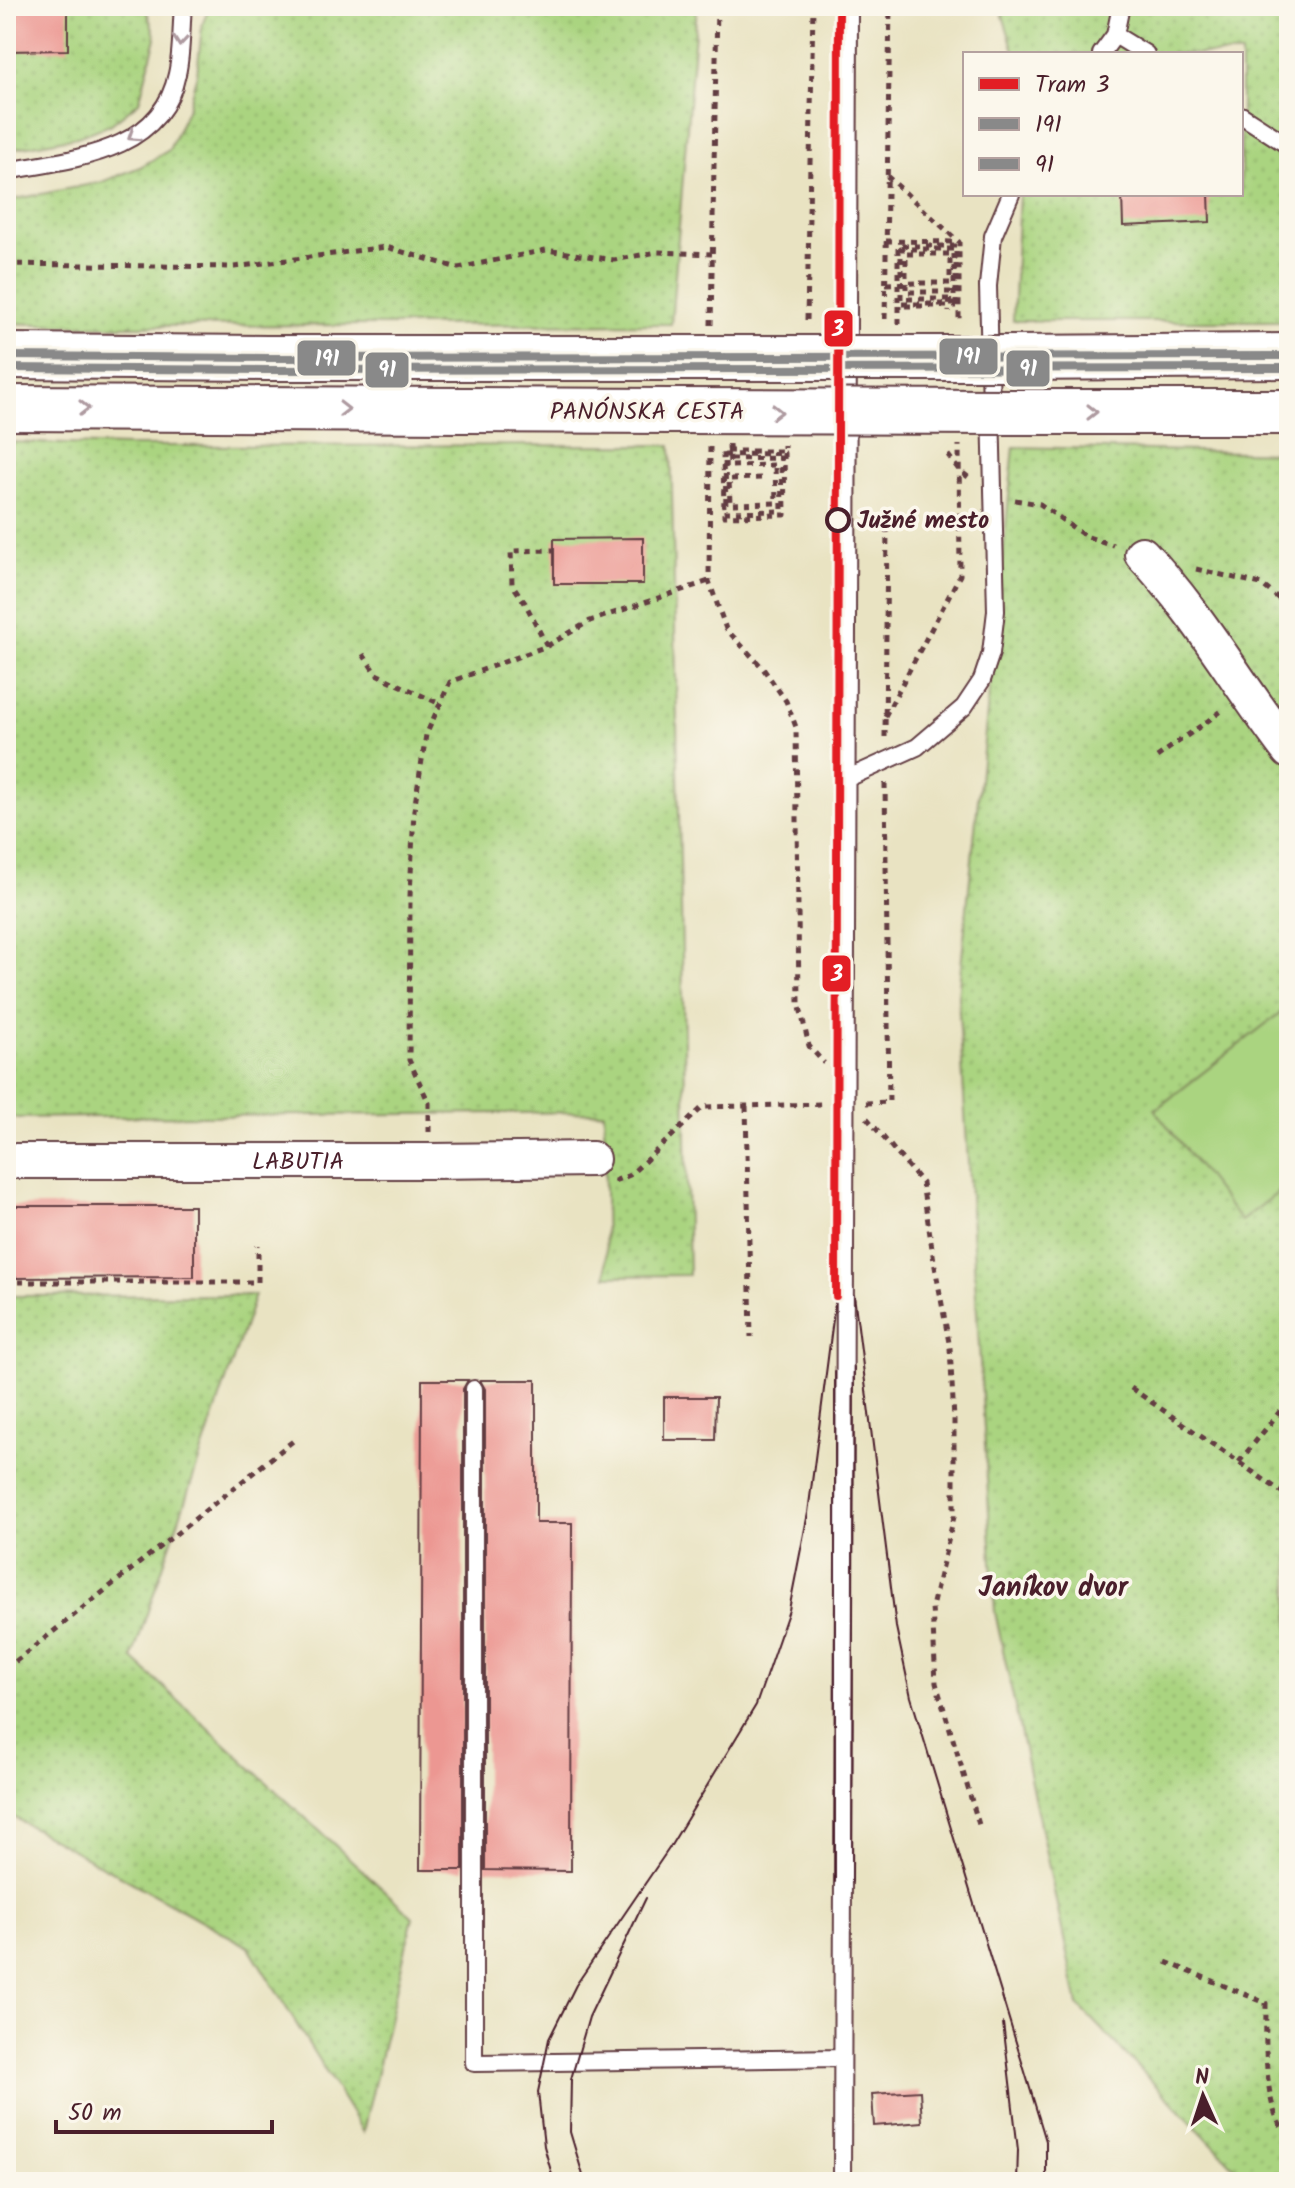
<svg xmlns="http://www.w3.org/2000/svg" width="1295" height="2188" viewBox="0 0 1295 2188" font-family="Kalam,sans-serif">
<style>
.grass{fill:url(#grass-dots);stroke:#7a7a56;stroke-width:2}
.pitch{fill:#aad480;stroke:#7a7a56;stroke-width:2}
.building{fill:#ec9792}
.lines{fill:none;stroke-linecap:round;stroke-linejoin:round}
.service-casing{stroke:#623c42;stroke-width:20}
.minor-casing{stroke:#623c42;stroke-width:38}
.secondary-casing{stroke:#623c42;stroke-width:48}
.path{stroke:#623c42;stroke-width:5;stroke-dasharray:6 6;stroke-linecap:butt}
.service{stroke:#fff;stroke-width:16}
.minor{stroke:#fff;stroke-width:34}
.secondary{stroke:#fff;stroke-width:44}
.tram{stroke:#4a1f2b;stroke-width:2}
.secondary-bridge-casing{stroke:#623c42;stroke-width:48;stroke-linecap:butt}
.path-bridge{stroke:#623c42;stroke-width:5;stroke-dasharray:6 6;stroke-linecap:butt}
.secondary-bridge{stroke:#fff;stroke-width:44}
.bus-1-casing{stroke:#fbf7ec;stroke-width:14}
.bus-2-casing{stroke:#fbf7ec;stroke-width:14}
.bus-1{stroke:#898989;stroke-width:8}
.bus-2{stroke:#898989;stroke-width:8}
.tram-1-casing{stroke:#fbf7ec;stroke-width:14}
.tram-1{stroke:#e31e24;stroke-width:8}
.oneway{stroke:#ae9aa0}
.stop-dot{fill:#fbf7ec;stroke:#4a1f2b;stroke-width:4}
.labels{text-anchor:middle;stroke-width:7;stroke-linejoin:round;paint-order:stroke}
.street-label{font-size:24px;fill:#4a1f2b;stroke:#fbf7ec}
.stop-label{font-size:24px;font-weight:bold;fill:#4a1f2b;stroke:#fbf7ec;text-anchor:start}
.quarter-label{font-size:28px;font-weight:bold;fill:#4a1f2b;stroke:#fbf7ec}
.line-badge{stroke:#fbf7ec;stroke-width:3}
.badge-label{font-size:22px;text-anchor:middle;font-weight:bold;fill:#fff}
</style>
<defs>
<pattern id="grass-dots" width="8" height="8" patternUnits="userSpaceOnUse" patternTransform="scale(2)"><rect width="8" height="8" fill="#aad480"/><path d="M2 2h.1M6 6h.1" fill="none" stroke="#94b66f" stroke-width="1.8" stroke-linecap="round"/></pattern>
</defs>
<rect width="100%" height="100%" fill="#fbf7ec"/>
<filter id="ink" filterUnits="userSpaceOnUse"><feTurbulence type="fractalNoise" baseFrequency=".0125" numOctaves="2"/><feDisplacementMap in="SourceGraphic" scale="16" xChannelSelector="R" yChannelSelector="G"/><feConvolveMatrix kernelMatrix="1 2 1 2 8 2 1 2 1" color-interpolation-filters="sRGB"/></filter>
<filter id="wash" filterUnits="userSpaceOnUse"><feTurbulence type="fractalNoise" baseFrequency=".006" numOctaves="4" result="noise"/><feDisplacementMap in="SourceGraphic" scale="32" xChannelSelector="R" yChannelSelector="G"/><feGaussianBlur stdDeviation="1.8" result="paint"/><feColorMatrix in="noise" values="0 0 0 0 0 0 0 0 0 0 0 0 0 0 0 0 0 1.4 0 .05"/><feComposite in="paint" operator="in"/></filter>
<g filter="url(#wash)">
<rect width="100%" height="100%" fill="#e9e3c2"/>
<path class="grass" d="M6,6h139l11,32 -17,64 -29,23 -33,12 -71,13z
M209,6h488l-26,318 -570,2 -95,-3v-122l96,-19 38,-15 29,-17 18,-40 10,-36 5,-48z
M1000,6h289v315h-276l6,-127h222v-140h-226z
M6,442l121,4 544,-1 18,830 -83,1 -2,-164 -598,6z
M1014,447l275,6v553l-134,104 86,110 48,-36v998h-40l-171,-177 -83,-393 -37,-616z
M255,1295l-123,363 281,259 -50,215 -114,-185 -243,-134v-517z"/>
<path class="pitch" d="M1289,1006v178l-48,37 -86,-111z"/>
<g id="blocks">
<path class="building" d="M6,6h62v44l-62,1z
M1122,194h87l1,28 -87,4z
M643,538v46h-89v-45z
M6,1206h188v71l-188,1z
M422,1380h46l-5,9v481h-43z
M480,1380h56v143h36l-1,348 -86,-1v-481z
M664,1397h52l-1,43h-51z
M920,2091l2,31 -48,4 -2,-32z"/>
</g>
</g>
<g filter="url(#ink)">
<use href="#blocks" fill-opacity="0" stroke="#623c42" stroke-width="2"/>
<g class="lines">
<defs>
<path id="service" d="M1115,35l31,19
M1101,54l14,-19 6,-29
M1241,115l48,31
M6,171c65,-12 155,-17 171,-97 5,-21 4,-46 6,-68
M846,779l71,-32 47,-40 18,-27 9,-27 5,-42 -8,-325 5,-50 18,-42
M474,1389v674l368,-5
M842,2182l7,-2176"/>
<g id="minor">
<path d="M1142,554c56,59 97,132 147,197"/>
<path id="s1" d="M6,1161h424l162,-2"/>
</g>
<path id="secondary" d="M6,356l261,2h404
M1013,358l276,-2
M6,408l665,3
M1014,412h275"/>
</defs>
<use href="#service" class="service-casing"/>
<use href="#minor" class="minor-casing"/>
<use href="#secondary" class="secondary-casing"/>
<path class="path" d="M887,176l72,66v81
M886,241l71,1
M6,264l228,3 152,-20 72,21 88,-18 68,10 43,-8 55,2
M886,284l34,-1
M885,319l5,-313
M807,320l6,-314
M899,324v-18h57
M711,325l6,-319
M710,447l-1,134 17,48 36,38 24,34 10,26 3,276 10,43 15,17
M948,455l11,15 13,10
M730,459l51,-1 1,53 -56,1 -1,-57 59,-2 1,62 -61,1 -1,-65h61v-6
M761,478l-32,1 1,25 46,-1 -1,-38
M1015,500l25,4 45,32 28,9
M1196,569l65,15 28,23
M547,646l-22,-43 -13,-19 -1,-33 42,-1
M363,654l13,20 64,30
M885,716l75,-141 -1,-130
M885,737l2,-211
M1157,757l66,-47
M866,1103l23,-1 -4,-319
M746,1106l5,231
M867,1118l55,65 12,78 16,87 4,71v98l-22,90 4,76 44,145
M429,1132v-29l-20,-43 1,-164 4,-86 12,-75 24,-53 97,-36 43,-25 119,-40
M614,1181l16,-6 73,-68 121,-3
M6,1282h252v-37
M1131,1388l158,109
M1239,1462l50,-62
M6,1669l287,-228
M1166,1962l100,41c0,34 -4,110 23,133"/>
<use href="#service" class="service"/>
<use href="#minor" class="minor"/>
<use href="#secondary" class="secondary"/>
<path class="tram" d="M854,1295l42,332 15,70 135,444v41
M835,1882v-510
M852,1882l2,-515
M1003,2023l15,127 -1,32
M554,2182l-10,-36 -6,-54 11,-53 27,-54 94,-138 86,-142 33,-95 19,-97 28,-217
M585,2182l-15,-50 1,-53 18,-62 57,-119"/>
<defs>
<path id="secondary-bridge" d="M671,358h342
M671,411l343,1"/>
</defs>
<use href="#secondary-bridge" class="secondary-bridge-casing"/>
<path class="path-bridge" d="M920,283h30v-29h-44v38h44l-1,20
M949,299h-48v-50h53v55h-56v-58h58v60
M729,444l1,22 45,-1"/>
<use href="#secondary-bridge" class="secondary-bridge"/>
<defs>
<path id="bus-1" d="M6,356l261,2 1022,-2"/>
<path id="bus-2" d="M6,368l261,2 1022,-2"/>
</defs>
<use href="#bus-1" class="bus-1-casing"/>
<use href="#bus-2" class="bus-2-casing"/>
<use href="#bus-1" class="bus-1"/>
<use href="#bus-2" class="bus-2"/>
<defs>
<path id="tram-1" d="M836,1296l3,-1290"/>
</defs>
<use href="#tram-1" class="tram-1-casing"/>
<use href="#tram-1" class="tram-1"/>
</g>
<defs><path id="oneway-chevron" d="M-2-3.5L2.5 0L-2 3.5" fill="none" stroke-width="1.6" stroke-linecap="round" stroke-linejoin="round" transform="scale(2)"/></defs>
<g class="oneway">
<use href="#oneway-chevron" transform="translate(180 41) rotate(95)"/>
<use href="#oneway-chevron" transform="translate(133 136) rotate(147)"/>
<use href="#oneway-chevron" transform="translate(84 408)"/>
<use href="#oneway-chevron" transform="translate(344 409)"/>
<use href="#oneway-chevron" transform="translate(777 412)"/>
<use href="#oneway-chevron" transform="translate(1092 412)"/>
</g>
</g>
<circle class="stop-dot" cx="838" cy="520" r="11"/>
<g class="labels">
<g class="street-label">
<text x="647" y="419">PANÓNSKA CESTA</text>
<text dy="8" stroke="none"><textPath href="#s1" startOffset="292">LABUTIA</textPath></text>
</g>
<g class="stop-label">
<text x="857" y="528">Južné mesto</text>
</g>
<g class="quarter-label">
<text x="1053" y="1596">Janíkov dvor</text>
</g>
</g>
<g class="line-badge">
<rect x="823" y="309" width="31" height="39" rx="8" fill="#e31e24"/>
<rect x="938" y="337" width="61" height="39" rx="8" fill="#898989"/>
<rect x="296" y="339" width="61" height="38" rx="8" fill="#898989"/>
<rect x="1005" y="349" width="46" height="39" rx="8" fill="#898989"/>
<rect x="364" y="351" width="46" height="38" rx="8" fill="#898989"/>
<rect x="821" y="954" width="31" height="39" rx="8" fill="#e31e24"/>
</g>
<g class="badge-label">
<text x="838" y="336">3</text>
<text x="968" y="364">191</text>
<text x="327" y="366">191</text>
<text x="1028" y="376">91</text>
<text x="387" y="377">91</text>
<text x="837" y="981">3</text>
</g>
<rect width="1295" height="2188" fill="none" stroke="#fbf7ec" stroke-width="32"/>
<rect x="963" y="52" width="280" height="144" fill="#fbf7ec" stroke="#b4a19f" stroke-width="2"/>
<rect x="979" y="78" width="40" height="12" fill="#e31e24" stroke="#b4a19f" stroke-width="2"/>
<text x="1035" y="92" font-size="24" fill="#4a1f2b">Tram 3</text>
<rect x="979" y="118" width="40" height="12" fill="#898989" stroke="#b4a19f" stroke-width="2"/>
<text x="1035" y="132" font-size="24" fill="#4a1f2b">191</text>
<rect x="979" y="158" width="40" height="12" fill="#898989" stroke="#b4a19f" stroke-width="2"/>
<text x="1035" y="172" font-size="24" fill="#4a1f2b">91</text>
<g transform="translate(1203 2096) rotate(357)" stroke="#fbf7ec" stroke-width="6" paint-order="stroke">
<path d="M0-6L14 30L0 20L-14 30Z" fill="#4a1f2b"/>
<text y="-12" font-size="22" font-weight="bold" text-anchor="middle" fill="#4a1f2b">N</text>
</g>
<path d="M56 2120v12h216v-12" fill="none" stroke="#4a1f2b" stroke-width="4"/>
<text x="68" y="2120" font-size="24" fill="#4a1f2b" stroke="#fbf7ec" stroke-width="6" paint-order="stroke">50 m</text>
</svg>
